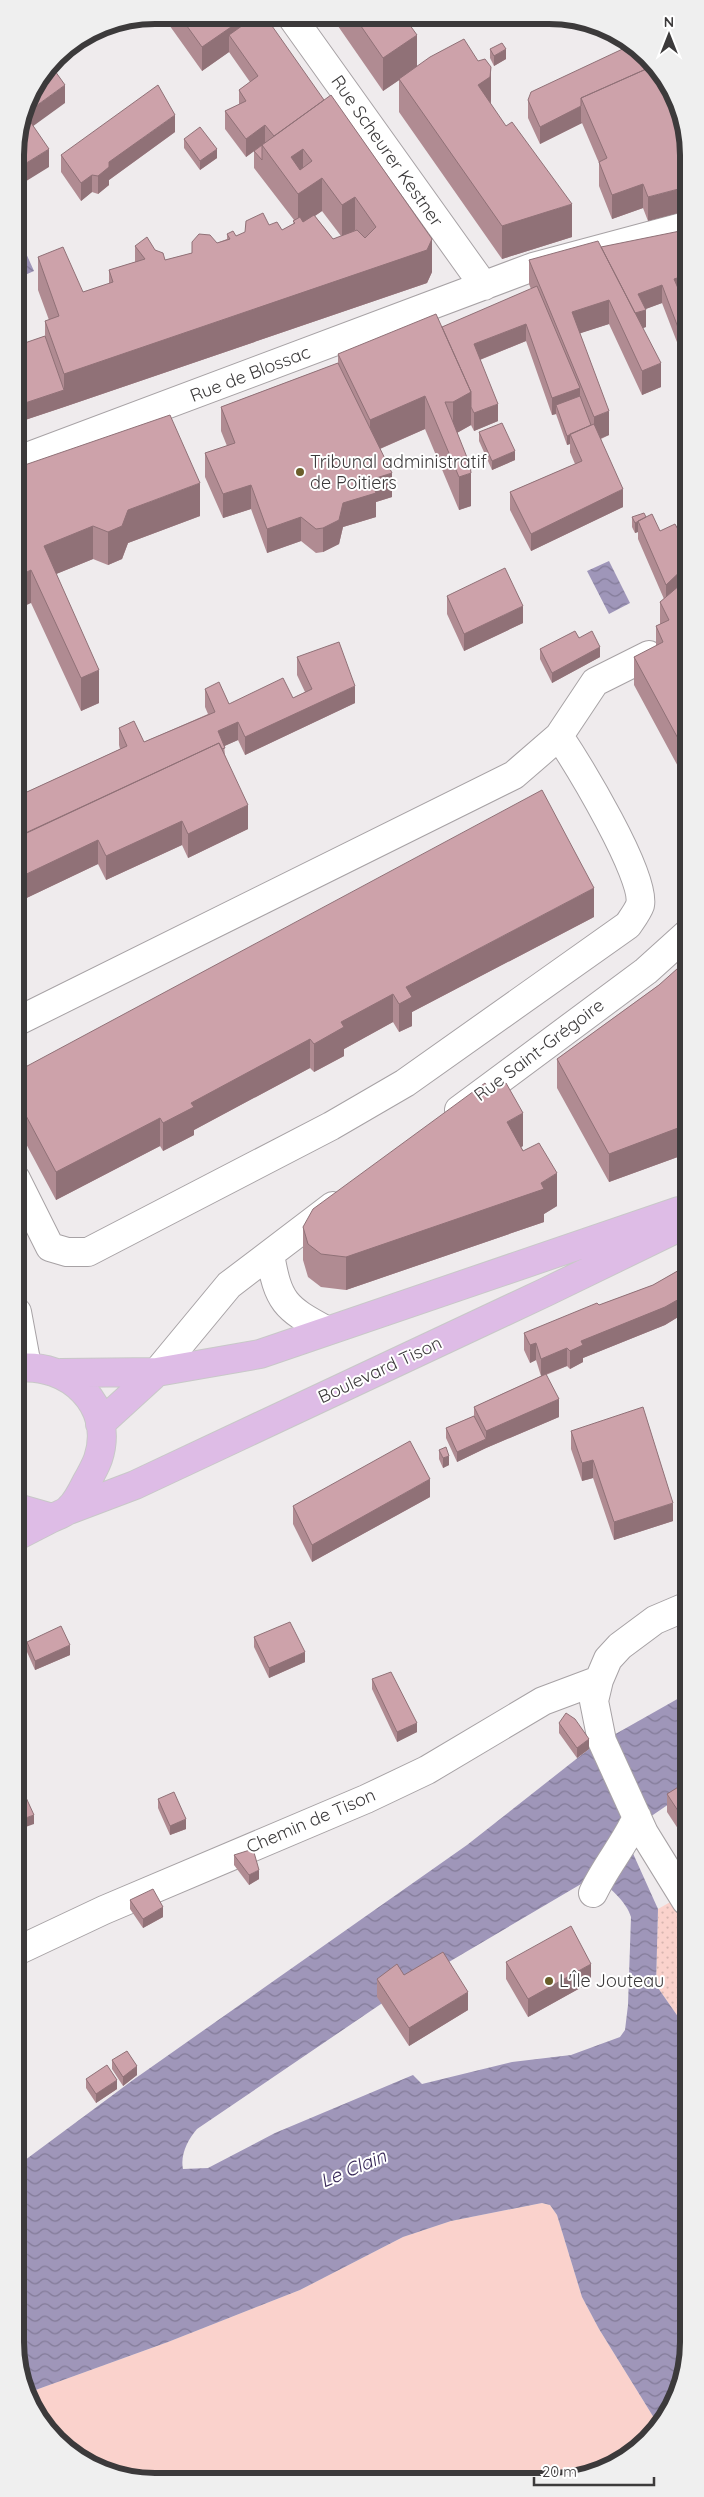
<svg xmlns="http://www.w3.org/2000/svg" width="704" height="2497" viewBox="0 0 704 2497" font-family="Quicksand,sans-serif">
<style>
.park{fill:url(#park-dots)}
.garden{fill:#fad2cc}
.water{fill:url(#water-waves);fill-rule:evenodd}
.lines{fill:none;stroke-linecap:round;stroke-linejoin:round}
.minor-casing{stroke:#a7a2a5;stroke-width:30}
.major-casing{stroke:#c8c8c8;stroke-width:30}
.minor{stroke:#fff;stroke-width:28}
.major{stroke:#debce6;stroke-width:28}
.wall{fill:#b08b92;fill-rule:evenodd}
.shaded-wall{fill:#907177}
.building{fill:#cda2aa;stroke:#907177;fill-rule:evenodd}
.poi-dot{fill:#6a5e2a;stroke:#fff;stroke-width:2}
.labels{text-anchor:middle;stroke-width:4;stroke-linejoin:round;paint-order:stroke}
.street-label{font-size:18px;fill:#3c3a3b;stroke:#fff}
.poi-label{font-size:18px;fill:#3c3a3b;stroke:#fff;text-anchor:start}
.water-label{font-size:19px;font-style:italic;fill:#3a2a5a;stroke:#fff}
.rim{fill:none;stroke:#3c3a3b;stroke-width:6}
</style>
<defs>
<pattern id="park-dots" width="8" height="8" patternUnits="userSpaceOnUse" patternTransform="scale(1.25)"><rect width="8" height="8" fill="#fad2cc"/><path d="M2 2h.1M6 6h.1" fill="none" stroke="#d7b5b0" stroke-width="1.8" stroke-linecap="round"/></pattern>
<pattern id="water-waves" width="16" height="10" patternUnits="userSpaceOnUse" patternTransform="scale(1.25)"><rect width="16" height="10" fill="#9f96b9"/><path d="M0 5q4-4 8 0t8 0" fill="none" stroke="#837b98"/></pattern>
</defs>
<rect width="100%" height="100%" fill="#efebed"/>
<path class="park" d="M688,1892v139l-32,-46 2,-76z"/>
<path class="garden" d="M542,2203l8,2 7,10 25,82 17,32 60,97c-18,29 -52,42 -83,53h-448l-72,-38 -26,-49 138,-50 132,-52 103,-53 48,-16z"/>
<path class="water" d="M15,229l19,42 -16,7 -3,-6z
M609,561l21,42 -21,11 -22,-43z
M688,1693v98l-41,28 -16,30 27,60 -2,76 32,46 1,320 -11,44 -19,31 -60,-97 -17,-32 -25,-82 -7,-10 -8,-2 -91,18 -48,16 -103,53 -132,52 -138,50 -12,-23 -1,-203 116,-86 334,-235 122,-96zM593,1877c14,7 34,25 38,40l-3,88 -3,25 -5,7 -49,18 -59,7 -90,22 -9,-9 -138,58 -67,35 -25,1c-3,-14 5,-30 14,-40l206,-140z"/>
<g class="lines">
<defs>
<path id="minor" d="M291,16l193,270
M16,461l517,-194 153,-41
M16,1022l498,-247 45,-39 36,-54 54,-27
M459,1110l187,-139 41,-37
M16,1179l34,68 17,5h21l243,-126 74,-43 223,-158c4,-6 10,-14 12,-20 7,-28 -63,-142 -81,-169
M270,1254c8,48 15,54 56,76
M17,1312l10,54
M157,1372l72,-87 104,-79
M593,1893c12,-26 32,-49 44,-76
M686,1901l-42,-68 -42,-92 -8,-40 5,-21 9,-21 12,-13 35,-26 33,-14
M17,1951l87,-41 262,-111 61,-29 116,-69 56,-21"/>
<path id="major" d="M17,1368c51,-6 99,37 81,91 -3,8 -8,17 -12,24 -4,8 -10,20 -17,26 -4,4 -12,7 -17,9l-35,-10
M61,1373l96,-1 103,-18 419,-143
M100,1424l57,-52
M69,1510l66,-25 411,-193 142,-69
M17,1536l35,-18"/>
</defs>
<use href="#minor" class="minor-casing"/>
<use href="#major" class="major-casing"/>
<use href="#minor" class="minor"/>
<use href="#major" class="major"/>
</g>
<path class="wall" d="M162,15l103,1 167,256 -5,11 -363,124 -48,16v-77l29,-10v-15l4,-1 -11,-30v-33l45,35 26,-8v-14l26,-8v-16l20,4 10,10 27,-7v-11l25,1 10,-4v-5l9,2 33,-11 13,5 11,-6 1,-4 -40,-52v-17l-8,6 -21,-28v-18l14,-6v-15l11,-8 -21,-30 -27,19zM322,211l19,25 -8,3 -18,-23z
M331,16l90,1 -11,7 7,42 74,34v4l81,133 -70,22 -103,-147v-32l-16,11z
M490,49l16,10 -12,7 -4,-8z
M648,56l15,28 -2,1 -13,136 -5,-13 -31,11 -13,-33v-23l-17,-40 -42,21 -12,-26v-18z
M175,132l-66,48v5l-11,9 -6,-2 -11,9 -20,-29v-17z
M184,139l33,19 -17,12 -16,-22z
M686,233l1,60 -7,2 7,14 -2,54 -23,-60 -17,6 1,18 -3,1 18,59 -19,8 -33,-71 -29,9 29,102 -8,4 22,68 -92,44 -21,-41v-18l65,-28 -5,-12v-8l-3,1 -11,-31 -4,1 -26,-74 -46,19 18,61 -24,10 -3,-6 -14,8 14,73 -12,4 -34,-81 -45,20 12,48 -16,5v15l-33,10 -4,17 -16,8 -7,1 -15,-12 -34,12 -16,-44 -28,9 -18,-41v-24l22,-7 -6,-15v-24l117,-44v-9l104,-27 89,-38 -2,-5v-24l72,-13z
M479,432l36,28 -23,10 -13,-29z
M16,468l184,48 -72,27 -6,16 -14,6 -15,-6 -37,15 43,129 -18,8 -50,-108z
M632,517h14l14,14 27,15 -6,226 -47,-87v-28l22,-11v-20l4,-2v-22l4,-3 -26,-60v-7l-3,1 -3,-6z
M447,596l76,27 -59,28 -17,-37z
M579,638l21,19 -48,26 -12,-24v-10z
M297,657l58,46 -110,52 -7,-15 -14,6 1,9 23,74 -60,29 -6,-13 -76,35 -8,-16 -82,39v-106l104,-48 -1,-4v-17l25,14 64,-28 -3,-7v-18l24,15 64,-6 12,-6 -8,-17z
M594,917l-182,95v14l-13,6 -6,-10 -49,27v7l-30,16 -4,-4 -116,62v5l-31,16 -3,-5 -104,54 -40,-75v-53z
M659,985l27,151v18l-77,28 -52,-94v-29z
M490,1092l33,54 -2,1 36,59 -13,8v8l-198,68 -25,-3 -13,-10 -5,-17v-33z
M688,1265v46l-23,14 -82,33v4l-13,7 -3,-3 -21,9 13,42 -73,31 -29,14 -11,-24v-10l28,-12v-9l67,-31 -5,-16 -6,3 -6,-13v-17l129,-48z
M688,1341v31l-4,-9 -1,-20z
M571,1431l102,90 -59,19 -21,-62 -11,3 -11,-32z
M439,1450l10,15 -6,3 -4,-9z
M430,1497l-118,65 -19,-38v-18z
M254,1637l51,25 -36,16 -15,-31z
M27,1642l43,13 -35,15 -8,-18z
M372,1679l45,53 -20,10 -25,-53z
M559,1723l30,26 -12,9 -18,-25z
M688,1781v63l-21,-32v-18z
M158,1799l28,30 -16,6 -12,-27z
M234,1855l25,24 -10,6 -15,-20z
M130,1900l33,17 -20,11 -13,-19z
M506,1962l85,20 -63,35 -22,-38z
M404,1975l64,35 -59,36 -32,-49v-18z
M112,2060l25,15 -14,11 -11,-17z
M86,2079l31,10 -21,14 -10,-15z"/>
<path class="shaded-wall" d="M247,16h15l-33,19v17l-27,19v-24z
M393,17h28l-28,17z
M417,35v33l-34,23v-33z
M506,49v10l-12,7v-10z
M491,67v33l-1,10 -12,-25z
M655,70l8,14 -72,35z
M65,85v18l-40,29v-18z
M581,106v16l1,1 -42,21v-17z
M175,115v17l-66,48v5l-11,9v-18l11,-14z
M265,125v18l-19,14v-18z
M49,149v18l-34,21v-18z
M217,149v9l-17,12v-9z
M303,149v33l-12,-25z
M92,175v17l-11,9v-18z
M322,178v33l-24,16v-33z
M643,184v24l-31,11v-24z
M686,187v24l-38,10v-24z
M355,197v33l-13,8v-33z
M572,204v33l-70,22v-33z
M432,239v33l-5,11 -363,124 -48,16v-17l48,-16v-16z
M687,275v18l-13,4v-18z
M662,285v18l-24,9v-18z
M609,300v24l-37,12v-24z
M646,310v17l-13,4v-17z
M526,324v17l-52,21v-18z
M687,345v18h-2v-17z
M661,363v24l-19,8v-24z
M580,388v17h-24v9l-4,1v-17z
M471,392v33l-18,10v-33z
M425,396v33l-55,24v-33z
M498,404v17l-24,10v-18z
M609,411v24l-15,6v-24z
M570,435v9l-3,1v-9z
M515,451v9l-23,10v-9z
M392,473v24l-16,5v15l-33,10 -4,17 -16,8v-24l20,-25 27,-23z
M471,473v33l-12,4v-33z
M200,483v33l-72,27 -6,16 -14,6v-33l20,-22z
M251,485v24l-28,9v-24z
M623,489v18l-92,44v-17z
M301,517v24l-34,12v-24z
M638,522v10l-3,1v-10z
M93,526v33l-49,20v-33z
M687,565v18l-21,20v-18z
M31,570v33l-15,7v-33z
M523,606v17l-59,28v-17z
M600,647v10l-48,26v-10z
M99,670v33l-18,8v-33z
M355,686v17l-110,52v-18z
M238,722v18l-20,9v-18z
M687,740v29l-6,3v-28z
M248,805v24l-60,29v-24z
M182,821v24l-76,35v-24z
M98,840v24l-82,39v-24z
M594,888v29l-182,95v14l-13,6v-28l7,-17z
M393,994v28l-49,27v7l-30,16v-28l27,-22z
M310,1039v29l-116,62v5l-31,16v-28l28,-20z
M687,1108v28h-1v18l-77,28v-28z
M523,1113v33l-16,9v-33z
M160,1118v28l-104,54v-28z
M557,1173v33l-13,8v8l-198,68v-33l195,-74z
M688,1294v17l-23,14 -82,33v4l-13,7v-18l11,-10z
M536,1343v17l-6,3v-18z
M567,1348v18l-26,10v-17z
M559,1399v18l-73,31v-17z
M486,1439v9l-29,14v-10z
M449,1456v9l-6,3v-10z
M593,1460v18l-11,3v-18z
M430,1479v18l-118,65v-17z
M673,1503v18l-59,19v-18z
M70,1645v10l-35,15v-9z
M305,1652v10l-36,16v-10z
M417,1723v9l-20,10v-10z
M589,1739v10l-12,9v-10z
M34,1815v9l-17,6v-9z
M186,1819v10l-16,6v-9z
M259,1870v9l-10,6v-10z
M163,1907v10l-20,11v-9z
M591,1964v18l-63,35v-18z
M468,1992v18l-59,36v-18z
M137,2066v9l-14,11v-9z
M117,2080v9l-21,14v-9z"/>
<path class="building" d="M179,15l68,1 -45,31z
M256,16h9l59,84 -50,36 -9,-11 -19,14 -21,-28 21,-10 -7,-11 19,-14 -29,-41z
M354,16l50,1 13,18 -34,23z
M464,39l14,22 7,-2 6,8 -1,10 -12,8 28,41 6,-4 60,82 -70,22 -103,-147 31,-22z
M502,43l4,6 -12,7 -4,-7z
M629,46l19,10 7,14 -2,-4 -72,32v8l-41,21 -12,-27 3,-8z
M50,64l15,21 -40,29 24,35 -34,21v-24l14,-53z
M653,66l33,81v40l-38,10 -5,-13 -31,11 -13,-33 8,-4 -26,-60z
M158,85l17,30 -66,47v5l-11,9 -6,-1 -11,8 -20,-28z
M331,95l101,144 -5,11 -363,124 -19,-53 14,-5 -21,-59 25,-10 20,45 30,-10 -4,-12 36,-11 -10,-13 12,-9 8,13 8,3 2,7 27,-7v-11l7,-8 11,1 7,8 13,-4 -3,-5 6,-3 3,5 9,-4 1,-11 17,-8 6,12 8,-3 5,8 13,-7 -2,-2 7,-4 3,5 11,-7 19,24 24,-9 8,8 11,-11 -21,-30 -13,8 -20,-27 -24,16 -36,-49zM303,149l9,12 -12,9 -9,-13z
M200,127l17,22 -17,12 -16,-22z
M262,145v15l-8,-9z
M685,230l1,3 1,42 -13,4 13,30v36l-2,1 -23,-61 -24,9 8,16 -11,3 -34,-66z
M598,241l63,122 -19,8 -33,-71 -37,12 37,99 -15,6 -65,-157z
M537,286l43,102 -28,10 -26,-74 -52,20 24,60 -24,9 -3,-6v-15l-29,-65z
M436,314l35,78 -18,10h-8l25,63 1,8 -12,4 -34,-81 -55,24 -32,-66z
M45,336l19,54 -48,16v-60z
M338,363l54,110 -22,7 6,13 -33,10 -4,17 -16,8 -7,1 -15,-12 -34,12 -16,-44 -28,9 -18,-41 30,-10 -14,-36z
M580,396l11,29 -24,11 -11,-31z
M170,415l30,68 -72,27 -6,16 -14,6 -15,-6 -49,20 55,124 -18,8 -50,-108 -15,7v-109z
M502,423l13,28 -23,10 -13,-29z
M594,424l29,65 -92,45 -21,-42 72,-31 -12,-27z
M644,513l2,4 -11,6 -3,-6z
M652,514l8,17 15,-7 12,22v19l-21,20 -28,-64z
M505,568l18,38 -59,28 -17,-38z
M687,579v161l-6,4 -47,-87 29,-15 -7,-16 13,-6 -9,-18z
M575,631l4,7 13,-7 8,16 -48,26 -12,-24z
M339,642l16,44 -110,51 -7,-15 -20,9 7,17 -3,1 -3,-6 -200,93 -3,-7v-32l111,-51 -8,-18 15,-7 10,21 71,-30 -10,-23 14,-7 10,22 54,-26 10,20 19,-9 -15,-32z
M219,743l29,62 -60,29 -6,-13 -76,35 -8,-16 -82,39v-41z
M542,790l52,98 -188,99 6,10 -13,7 -6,-10 -52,28 3,5 -30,17 -4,-5 -119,64 3,4 -31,16 -3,-5 -104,54 -40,-75v-25z
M687,960v148l-6,3 5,14 -77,29 -52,-95 102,-74z
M485,1083l5,9 16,-9 17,30 -16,9 16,29 16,-8 18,30 -16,10 3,6 -198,68 -25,-3 -13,-10 -5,-17 10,-18z
M688,1265v29l-23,13 -84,34 2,4 -13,6 -3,-3 -26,11 -5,-16 -6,2 -6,-12 73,-30 2,2 54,-20z
M688,1341v22l-4,-9 -1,-11z
M546,1374l13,25 -73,32 -12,-24z
M643,1407l30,96 -59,19 -21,-62 -11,3 -11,-32z
M474,1416l12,23 -29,13 -11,-24z
M410,1441l20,38 -118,66 -19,-39z
M446,1447l3,9 -6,2 -4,-8z
M290,1622l15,30 -36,16 -15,-31z
M61,1626l9,19 -35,16 -8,-19z
M391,1672l26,51 -20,9 -25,-53z
M566,1713l9,6 14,20 -12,9 -18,-25z
M688,1781v45l-21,-32z
M23,1791l11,24 -17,6v-28z
M174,1792l12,27 -16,7 -12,-27z
M253,1849l6,21 -10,5 -15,-20z
M153,1889l10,18 -20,12 -13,-19z
M571,1926l20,38 -63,35 -22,-37z
M443,1952l25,40 -59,36 -32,-49 20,-15 7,11z
M127,2051l10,15 -14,11 -11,-17z
M107,2065l10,15 -21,14 -10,-15z"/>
<g class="poi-dot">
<circle cx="300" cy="472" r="5"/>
<circle cx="549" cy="1981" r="5"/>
</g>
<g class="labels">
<g class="street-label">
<text transform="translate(387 151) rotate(55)" y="6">Rue Scheurer Kestner</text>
<text transform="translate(250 374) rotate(-21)" y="6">Rue de Blossac</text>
<text transform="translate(539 1050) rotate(-37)" y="6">Rue Saint-Grégoire</text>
<text transform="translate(380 1370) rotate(-25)" y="6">Boulevard Tison</text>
<text transform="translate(311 1821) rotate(-23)" y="6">Chemin de Tison</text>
</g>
<g class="poi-label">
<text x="310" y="468">Tribunal administratif<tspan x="310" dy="21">de Poitiers</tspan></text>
<text x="559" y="1987">L'Île Jouteau</text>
</g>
<g class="water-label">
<text transform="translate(353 2168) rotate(-23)" y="7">Le Clain</text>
</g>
</g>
<path d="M0 0H704V2497H0ZM155 24H549A131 131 0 0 1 680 155V2342A131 131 0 0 1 549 2473H155A131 131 0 0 1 24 2342V155A131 131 0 0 1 155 24Z" fill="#efefef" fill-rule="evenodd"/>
<path class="rim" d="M155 24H549A131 131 0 0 1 680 155V2342A131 131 0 0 1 549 2473H155A131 131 0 0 1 24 2342V155A131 131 0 0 1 155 24Z"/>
<g transform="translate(669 35)" stroke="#ffffff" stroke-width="4" paint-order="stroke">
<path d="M0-4L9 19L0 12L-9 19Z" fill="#3c3a3b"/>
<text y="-8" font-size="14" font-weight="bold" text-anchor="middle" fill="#3c3a3b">N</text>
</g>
<path d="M534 2477v8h120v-8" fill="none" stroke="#3c3a3b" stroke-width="2.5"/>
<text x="542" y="2477" font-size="15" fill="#3c3a3b" stroke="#ffffff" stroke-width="4" paint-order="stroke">20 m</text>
</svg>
